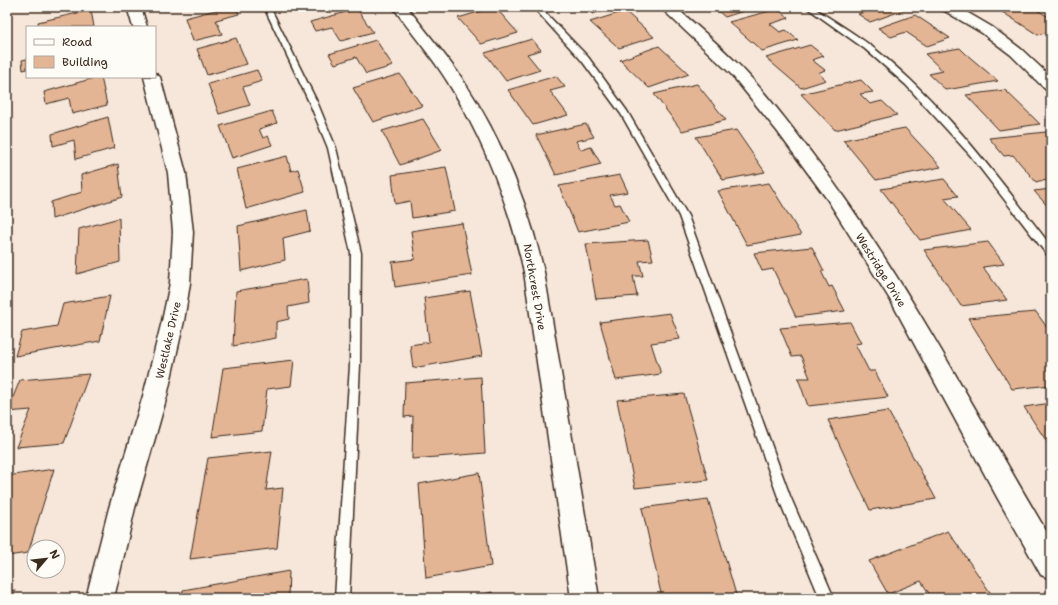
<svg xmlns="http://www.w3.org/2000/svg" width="1058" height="605" viewBox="0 0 1058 605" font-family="'Shantell Sans',sans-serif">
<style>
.building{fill:#e4b595;stroke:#3b2a1e}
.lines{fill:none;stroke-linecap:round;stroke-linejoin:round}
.service-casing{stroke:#3b2a1e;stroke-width:3}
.minor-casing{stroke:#3b2a1e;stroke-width:3}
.service{fill:#fdfcf7;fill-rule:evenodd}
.minor{fill:#fdfcf7;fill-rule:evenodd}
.labels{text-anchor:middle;stroke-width:4;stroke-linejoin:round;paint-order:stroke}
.street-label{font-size:11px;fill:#3b2a1e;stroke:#fdfcf7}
</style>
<rect width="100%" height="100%" fill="#f6e7da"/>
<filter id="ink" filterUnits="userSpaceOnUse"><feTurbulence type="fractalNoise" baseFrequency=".025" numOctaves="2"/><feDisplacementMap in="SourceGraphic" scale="8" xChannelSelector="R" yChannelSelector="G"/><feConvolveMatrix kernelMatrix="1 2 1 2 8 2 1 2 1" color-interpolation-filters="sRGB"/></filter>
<g filter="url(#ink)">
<path class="building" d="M227,7h9l3,7 -23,6 6,14 -29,7 -8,-23z
M446,7h18l-14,4z
M495,7l23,26 -37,11 -23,-26z
M585,7h29l-22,7z
M713,7h43l-31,10z
M867,7h33l4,3 -34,12 -12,-8 13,-4z
M1001,7h44l2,1 -10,2 10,6 4,-1v16l-13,4 -42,-27z
M357,9l16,23 -32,9 -9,-14 -17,4 -5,-9z
M777,9l12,9 -19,6 10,8 6,-2 12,10 -36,11 -33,-29z
M91,10l3,17h-55l-1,-5z
M625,11l29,26 -35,11 -29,-26z
M915,15l35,23 -23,8 -21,-14 -15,5 -13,-9z
M236,38l11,26 -40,11 -10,-26z
M532,39l9,11 -14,4 13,16 -34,11 -21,-28z
M376,40l17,26 -27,8 -10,-17 -21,7 -6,-10z
M810,45l14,11 -12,4 13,10 -7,3 8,7 -25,8 -35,-30z
M659,46l30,28 -40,14 -29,-28z
M960,48l6,6 32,27 -52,9 -17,-16 14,-3 -18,-17z
M27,59v10l-4,1 -1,-10z
M257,70l5,11 -19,6 7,18 -31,9 -11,-30z
M400,74l22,32 -49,16 -20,-34z
M556,76l9,11 -15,4 18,24 -35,10 -25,-35z
M98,77h3l6,28 -35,9 -3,-16 -23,6 -2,-12z
M861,80l12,12 -13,2 10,10 12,-3 15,14 -62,15 -34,-36z
M697,84l29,36 -44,11 -28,-37z
M1005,90l35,34 -41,6 -33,-35z
M272,111l5,12 -18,6 4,9 5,-2 4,9 -40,13 -12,-32z
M108,117l6,31 -38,11 -2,-19 -21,6 -1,-12z
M423,119l19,31 -42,15 -18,-34z
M586,124l8,13 -18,4 5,9 10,-3 10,17 -45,11 -20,-40z
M905,128l36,39 -65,13 -33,-40z
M736,130l29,42 -42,8 -27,-43z
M1046,132l5,5v43l-12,1 -3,1 -23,-27 -9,1 -15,-18z
M287,156l4,15 7,-2 7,23 -59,17 -9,-40z
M118,164l4,33 -70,22 -1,-17 31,-10 -1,-17z
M446,167l9,44 -43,7 -2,-17 -15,3 -3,-29z
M620,175l8,17 -18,3 5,10 5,-1 9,18 -51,10 -19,-46z
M944,179l14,17 -14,2 27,32 -51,10 -39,-51z
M769,183l32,52 -54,10 -29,-54z
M1051,189v21l-17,-19z
M307,210l3,21 -27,7 2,22 -44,11 -3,-45z
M119,218l1,44 -43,12 2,-45z
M462,223l10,52 -77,12 -3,-25 23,-3 -4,-28z
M648,240l5,20 -14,1 4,15h-10l4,20 -41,3 -10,-55z
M988,242l16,22 -21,3 24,33 -46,6 -37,-56z
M812,247l12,24h-3l8,16 3,-1 13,25 -49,6 -23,-48 -11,2 -8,-18z
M307,279l2,24 -21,4 1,12 -13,3v16l-43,8 3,-55z
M470,291l12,65 -69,12 -3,-23 19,-3 -5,-44z
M110,296l-10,45 -85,15 7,-24 35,-6 6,-22z
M1036,312l15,21v52l-39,4 -44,-71z
M670,313l10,26 -29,4 10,31 -45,6 -16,-58z
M850,322l11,21 -6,1 14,27h6l13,26 -80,9 -10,-28h12l-9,-22 -9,1 -12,-29z
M294,360l-3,26 -24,3 -5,42 -50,6 11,-69z
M89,374l-25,69 -48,4 15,-37 -24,2 13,-32z
M481,377l4,76 -73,6 1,-43 -9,1 1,-34z
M684,394l24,86 -73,8 -18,-88z
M1051,403v45l-27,-41z
M888,411l48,88 -66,11 -42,-90z
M272,451l-6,39 17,-2 -6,60 -87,11 18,-101z
M54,469l-26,84 -21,3v-80z
M479,473l12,93 -65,12 -7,-94z
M708,499l29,99h-75l-20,-90z
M948,531l46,67h-62l-11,-17 -33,13 -19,-33z
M289,571l-1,27h-107l2,-8z
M15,590l-3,8h-5v-7z
M492,592l1,6h-25z"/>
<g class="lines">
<defs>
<path id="service" d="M264,7h6l48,97 18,44 25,105 -1,112 -11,233h-14l15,-233 1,-112 -23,-105 -18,-44z
M533,7h7l48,50 39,54 61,105 102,280 44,102h-14l-42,-101 -99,-281 -58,-102 -39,-53z
M806,7h7c23,16 47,29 68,47 66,54 118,125 170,192v11l-3,-1 -78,-101 -64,-70 -41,-36z"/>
<path id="minor" d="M127,7h14l6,20h-14z
M393,7h14c18,23 37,46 54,70 40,59 67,126 83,195l55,326h-28l-47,-326c-15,-68 -40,-132 -77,-191 -16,-26 -37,-49 -54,-74z
M660,7h15c23,19 45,39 66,60 25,26 47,55 69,84 93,121 163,258 241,388v40l-10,-4 -43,-76 -107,-198 -64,-102 -50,-68 -46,-57z
M941,7h17l34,20 29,22 30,28v14l-6,-2 -34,-34 -29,-22 -39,-23z
M155,73l5,4 26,96 7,59 -3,51 -6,38 -17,75 -32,112 -21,90h-28l23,-90 34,-112 19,-75 8,-38 3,-51 -5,-59 -24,-96h11z"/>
</defs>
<use href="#service" class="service-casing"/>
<use href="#minor" class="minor-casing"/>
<use href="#service" class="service"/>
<use href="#minor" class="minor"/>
</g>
</g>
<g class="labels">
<g class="street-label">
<text transform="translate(881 270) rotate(58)" y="4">Westridge Drive</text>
<text transform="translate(535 287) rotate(80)" y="4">Northcrest Drive</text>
<text transform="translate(168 340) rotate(-77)" y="4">Westlake Drive</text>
</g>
</g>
<rect width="1058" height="605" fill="none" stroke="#fdfcf7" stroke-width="24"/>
<rect x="12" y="12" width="1034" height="581" fill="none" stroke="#3b2a1e" stroke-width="1.5" filter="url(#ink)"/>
<rect x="26" y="26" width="130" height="52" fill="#fdfcf7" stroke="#afa8a0"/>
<rect x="34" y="39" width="20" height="6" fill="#fdfcf7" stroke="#afa8a0"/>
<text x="62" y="46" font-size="12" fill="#3b2a1e">Road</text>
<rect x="34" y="56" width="20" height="12" fill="#e4b595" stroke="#afa8a0"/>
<text x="62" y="66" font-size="12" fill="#3b2a1e">Building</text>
<g transform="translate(46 559) rotate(62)"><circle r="19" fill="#fdfcf7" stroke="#afa8a0"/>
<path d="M0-3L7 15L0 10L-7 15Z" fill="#3b2a1e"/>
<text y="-6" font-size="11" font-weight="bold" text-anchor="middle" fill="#3b2a1e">N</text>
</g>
</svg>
